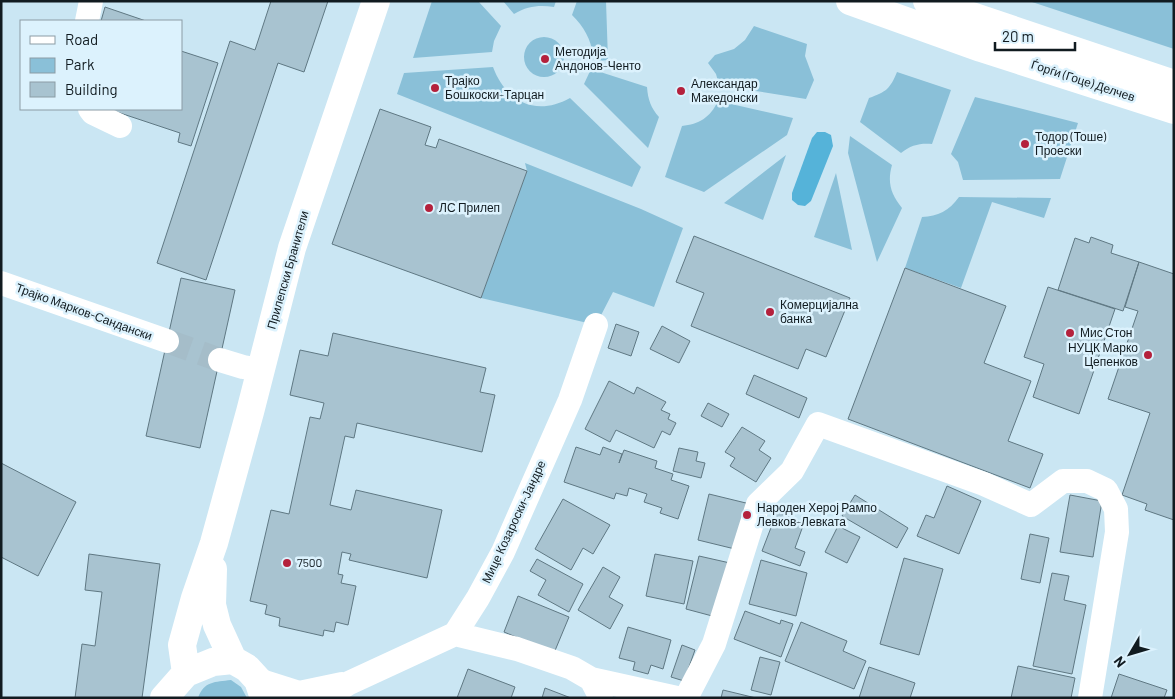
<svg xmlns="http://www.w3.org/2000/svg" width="1175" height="699" viewBox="0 0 1175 699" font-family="Barlow,sans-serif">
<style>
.green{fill:#8ac0d8}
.water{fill:#55b3d9}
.building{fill:#a8c3d0;stroke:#5f7883}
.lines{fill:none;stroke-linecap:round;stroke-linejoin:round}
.street-tunnel{stroke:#a5bdc9;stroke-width:24;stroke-dasharray:24 12;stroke-linecap:butt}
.street{stroke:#fff;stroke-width:24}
.secondary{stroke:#fff;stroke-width:28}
.poi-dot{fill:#b4213c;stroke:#dcf2fd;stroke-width:2}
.labels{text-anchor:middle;stroke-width:5;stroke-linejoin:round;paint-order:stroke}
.poi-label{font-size:12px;fill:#111b20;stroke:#dcf2fd;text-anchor:start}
.street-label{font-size:12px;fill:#111b20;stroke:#dcf2fd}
</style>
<rect width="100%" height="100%" fill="#cae6f3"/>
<path class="green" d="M432,1h46l23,25 -7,15 -2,11 -79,6z
M503,1h53l-2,6c-15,-2 -26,-1 -40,7z
M577,1h29l2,59 -10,1 -5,-5c-2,-17 -9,-29 -21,-41z
M1029,1h145v48l-6,-2z
M754,26l53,18 -2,12 9,24 -8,19 -87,-14 -3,-11 -8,-11 7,-8 19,-6 11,-9z
M524 57a20 20 0 1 1 40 0a20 20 0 1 1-40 0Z
M493,67c13,35 43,50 77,31l71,69 -9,20 -235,-93 7,-21z
M591,69l56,18c1,13 4,21 12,30l-11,31 -64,-64z
M897,72l54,18 -19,54c-12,-1 -21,1 -31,9l-41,-31 9,-24c17,-6 21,-9 28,-26z
M975,97l103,26 -18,56 -97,1 -5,-18 -7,-8z
M718,101l75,17 -6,17 -83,57 -39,-15 17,-51c17,-2 28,-8 36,-25z
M850,136l42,29c-5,18 -1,29 10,43l-25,54 -29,-109z
M786,155l-23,65 -39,-17z
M525,163l116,46 42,19 -29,79 -41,-15 -17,33 -115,-27 46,-127z
M836,173l16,77 -38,-13z
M959,197l92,1 -7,20 -52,-16 -31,86 -56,-20 17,-51c16,-1 27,-6 37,-20z
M231,680l10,7 6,11h-49c6,-17 17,-16 33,-18z"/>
<path class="water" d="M817,132h8l6,3 2,11 -22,55 -6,5 -7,-1 -6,-5v-7l20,-55z"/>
<path class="building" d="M271,1h57l-24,71 -26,-9 -72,217 -49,-17 73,-222 25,9z
M105,7l41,14h-45z
M181,51l37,12 -27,83 -13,-4 2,-9 -72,-24h73z
M380,109l51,18 -6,18 11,3 3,-9 88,32 -46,127 -149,-54z
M694,236l156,62 -24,59 -20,-8 -8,20 -107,-43 13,-33 -28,-11z
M1091,237l22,8 -2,8 28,9 -16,49 -65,-21 17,-52 14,5z
M1139,262l35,12v246l-29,-10 2,-6 -25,-9 28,-82 -42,-14 30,-88 -13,-4z
M905,268l101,38 -22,57 47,18 -23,60 35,13 -13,34 -182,-69z
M181,278l54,12 -35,158 -54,-12z
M1048,287l67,22 -36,105 -46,-17 11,-33 -20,-7z
M616,324l23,8 -8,24 -23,-8z
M662,326l28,15 -11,22 -29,-14z
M333,333l153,35 -6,24 15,3 -13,57 -125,-29 -3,15 -9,-2 -15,69 21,5 5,-20 86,20 -15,68 -78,-18 2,-6 -9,-2 -4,22 5,1 -2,8 15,3 -8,39 -12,-3 -2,10 -10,-2 -1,6 -44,-10 1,-8 -15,-4 2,-9 -17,-4 21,-91 18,4 21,-97 10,2 4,-16 -34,-8 10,-45 28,6z
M754,375l53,23 -8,20 -53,-24z
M609,381l25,13 3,-7 29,15 -5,8 9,4 -2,5 8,4 -6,12 -8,-4 -8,17 -38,-18 -6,12 -25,-13z
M708,403l21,11 -7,13 -21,-11z
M742,427l23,14 -6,9 12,8 -15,24 -26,-16 5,-8 -10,-6z
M576,447l24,8 3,-8 19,7 -3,9 5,-13 33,11 -2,7 18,6 -2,6 18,6 -11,33 -18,-6 2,-5 -18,-6 3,-8 -18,-6 -2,8 -11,-3 -2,6 -50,-17z
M679,448l19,4 -2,9 9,2 -4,15 -28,-7z
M1,463l75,39 -38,74 -37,-19z
M947,486l34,15 -22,53 -42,-18 9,-21 8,3z
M709,494l41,10 -11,46 -41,-10z
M855,495l53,33 -11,20 -55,-32z
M1070,495l32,6 -9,56 -33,-5z
M563,499l47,26 -17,29 -10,-6 -12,22 -36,-21z
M777,512l27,11 -9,25 10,4 -5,14 -38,-15z
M838,526l22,11 -13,26 -22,-11z
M1030,534l19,4 -9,45 -19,-4z
M89,554l71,10 -18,134h-67l7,-54 13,2 7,-54 -17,-2z
M655,554l38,7 -9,43 -38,-8z
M699,556l31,7 -14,54 -30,-8z
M904,558l39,11 -24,86 -39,-11z
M537,559l46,25 -14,28 -31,-17 8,-15 -16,-9z
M761,560l46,13 -11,43 -47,-12z
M603,567l17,10 -11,20 14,8 -13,24 -32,-19z
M1052,573l17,3 -5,24 22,5 -14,69 -39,-8z
M518,596l51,21 -15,36 -50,-21z
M745,611l35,13 1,-4 12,4 -12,33 -47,-18z
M801,622l46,19 -4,10 23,10 -12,28 -69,-28z
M628,627l43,13 -8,29 -12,-4 -3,9 -15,-4 2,-8 -16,-4z
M682,645l13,5 -11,31 -13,-4z
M760,657l20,5 -9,33 -20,-5z
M1018,666l57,12 -4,20h-60z
M869,667l46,16 -5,15h-51z
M468,669l47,18 -4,11h-54z
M1119,674l48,16 -3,8h-53z
M545,688l26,10h-29z
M723,690l33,8h-35z"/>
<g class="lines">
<path class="street-tunnel" d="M167,341l53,19"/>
<path class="street" d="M87,21l4,-20
M90,109l3,4 27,13
M1,283l166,58
M220,360l23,7 18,3
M455,634l62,15 55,19 19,11 10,19
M591,679l86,19
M258,680l41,13 43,-9
M326,698l23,-15 106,-49 23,-36 25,-46 67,-152 26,-75
M686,698l28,-54 44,-140 34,-33 26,-47 166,60 47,21 32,-24h24l19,9 10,19 1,23 -27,166"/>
<path class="secondary" d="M850,1l131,47 193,62
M927,1l247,83
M213,569l-1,36 5,20 16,35
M186,673l-4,-28 13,-47 19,-55 36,-131 42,-164 84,-247
M164,698l22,-25 27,-11 20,-2 14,8 11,12 6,18"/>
</g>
<g class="poi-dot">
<circle cx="545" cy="59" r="5"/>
<circle cx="435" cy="88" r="5"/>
<circle cx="681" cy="91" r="5"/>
<circle cx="1025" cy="144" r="5"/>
<circle cx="429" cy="208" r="5"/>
<circle cx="770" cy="312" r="5"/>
<circle cx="1070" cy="333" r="5"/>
<circle cx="1148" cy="355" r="5"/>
<circle cx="747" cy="515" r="5"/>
<circle cx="287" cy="563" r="5"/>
</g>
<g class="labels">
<g class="poi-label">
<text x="555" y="56">Методија<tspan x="555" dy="14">Андонов-Ченто</tspan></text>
<text x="445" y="85">Трајко<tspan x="445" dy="14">Бошкоски-Тарцан</tspan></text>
<text x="691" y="88">Александар<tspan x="691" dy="14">Македонски</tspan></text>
<text x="1035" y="141">Тодор (Тоше)<tspan x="1035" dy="14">Проески</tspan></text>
<text x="439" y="212">ЛС Прилеп</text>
<text x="780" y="309">Комерцијална<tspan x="780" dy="14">банка</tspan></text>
<text x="1080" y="337">Мис Стон</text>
<text x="1138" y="352" text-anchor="end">НУЦК Марко<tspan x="1138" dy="14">Цепенков</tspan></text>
<text x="757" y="512">Народен Херој Рампо<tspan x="757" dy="14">Левков-Левката</tspan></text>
<text x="297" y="567">7500</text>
</g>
<g class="street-label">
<text transform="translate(1083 81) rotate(18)" y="4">Ѓорѓи (Гоце) Делчев</text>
<text transform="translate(288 270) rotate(-74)" y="4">Прилепски Бранители</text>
<text transform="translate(84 312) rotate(20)" y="4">Трајко Марков-Сандански</text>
<text transform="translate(514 522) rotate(-65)" y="4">Мице Козароски-Јандре</text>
</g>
</g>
<rect width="1175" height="699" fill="none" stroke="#111b20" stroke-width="5"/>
<rect x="20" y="20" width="162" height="90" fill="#dcf2fd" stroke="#8b9ca5"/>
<rect x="30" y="36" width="25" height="8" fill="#ffffff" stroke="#8b9ca5"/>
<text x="65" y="45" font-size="15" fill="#111b20">Road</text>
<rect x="30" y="58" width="25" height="15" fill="#8ac0d8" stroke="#8b9ca5"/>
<text x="65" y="70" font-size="15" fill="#111b20">Park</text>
<rect x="30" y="82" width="25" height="15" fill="#a8c3d0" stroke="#8b9ca5"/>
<text x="65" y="95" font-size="15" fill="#111b20">Building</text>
<g transform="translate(1130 654) rotate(232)" stroke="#dcf2fd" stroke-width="4" paint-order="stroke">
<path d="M0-4L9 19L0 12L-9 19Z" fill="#111b20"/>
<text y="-8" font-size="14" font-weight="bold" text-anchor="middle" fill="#111b20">N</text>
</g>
<path d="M995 42v8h80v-8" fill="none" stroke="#111b20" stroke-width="2.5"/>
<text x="1002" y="42" font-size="15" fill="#111b20" stroke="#dcf2fd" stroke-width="4" paint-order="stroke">20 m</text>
</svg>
